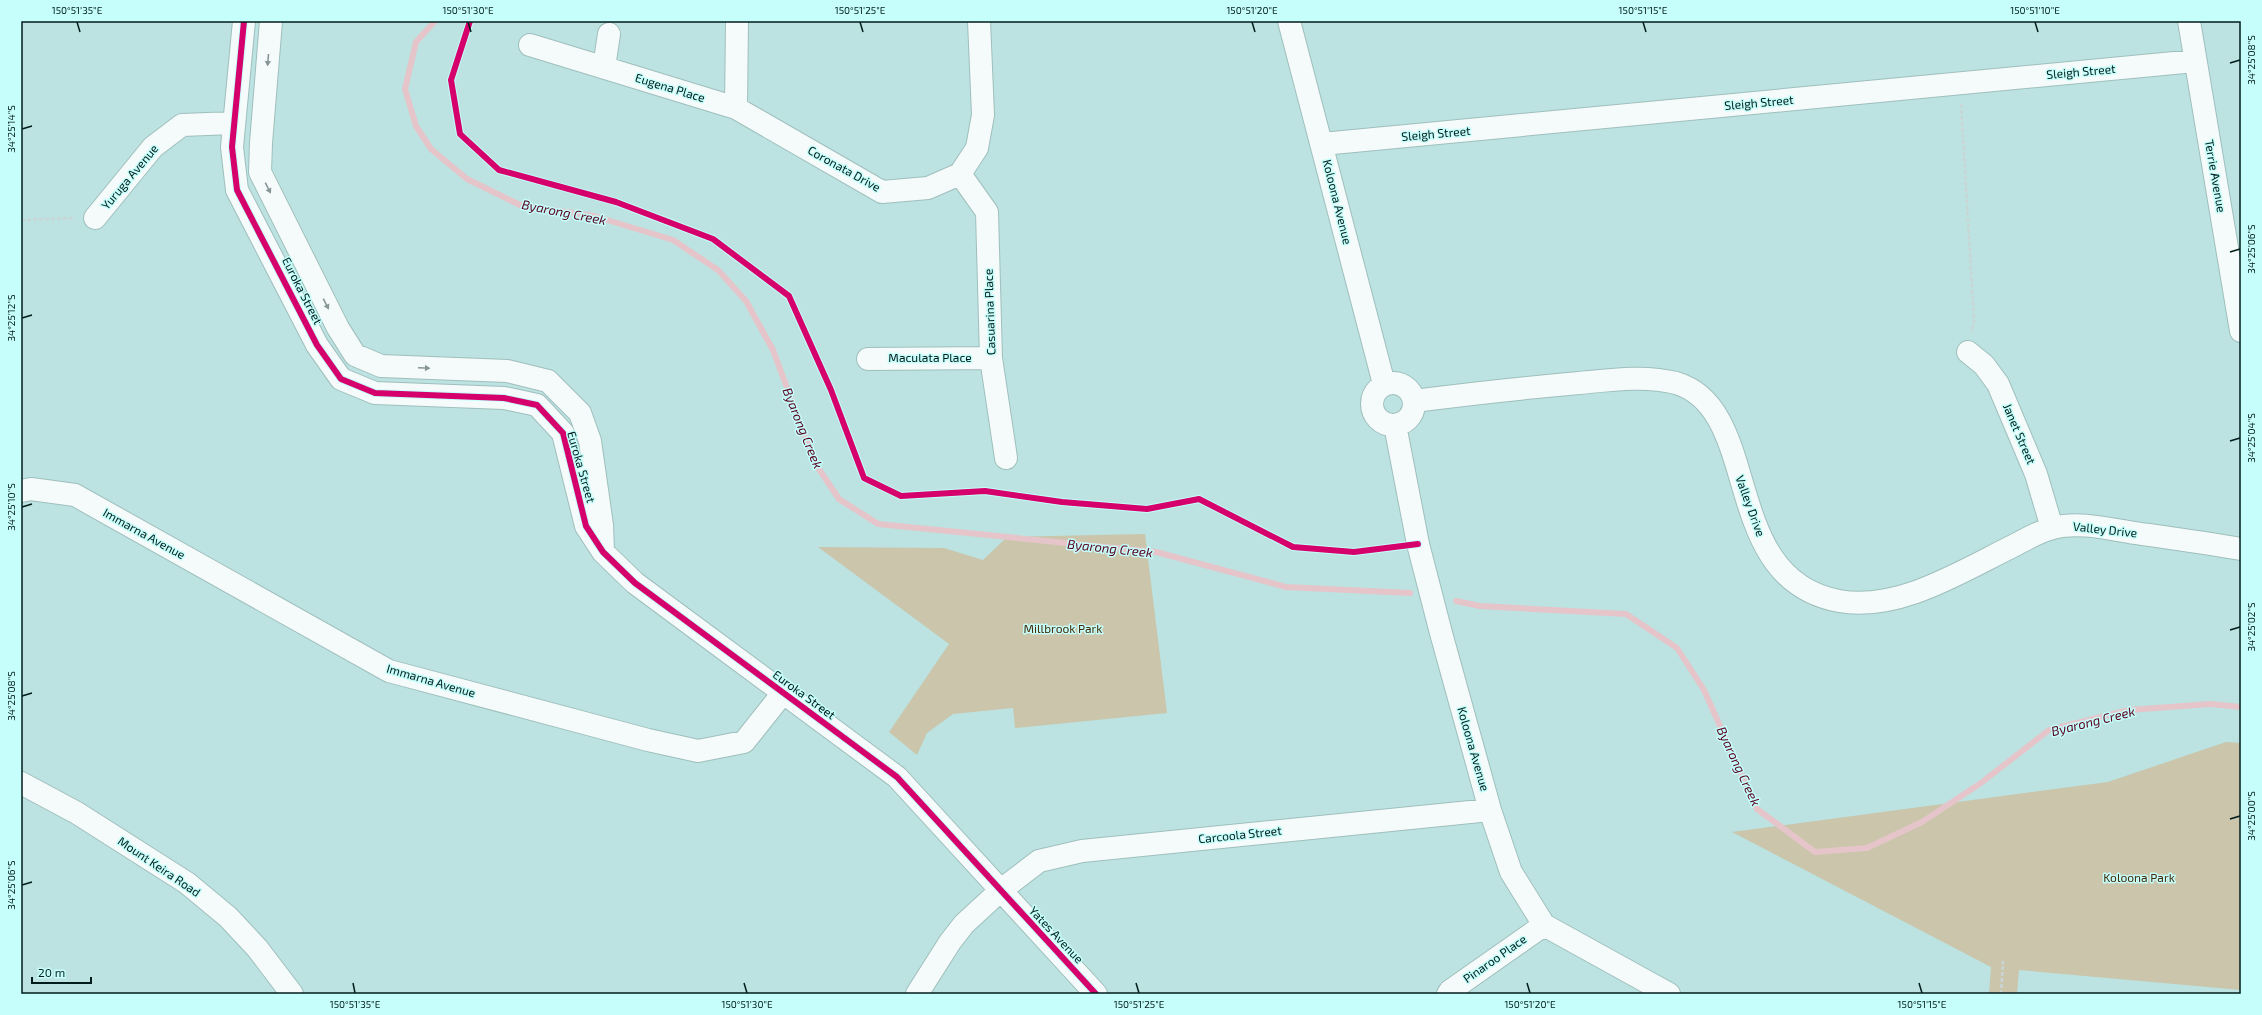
<svg xmlns="http://www.w3.org/2000/svg" width="2262" height="1015" viewBox="0 0 2262 1015" font-family="'Exo 2',sans-serif">
<style>
.green{fill:#cac5ab}
.lines{fill:none;stroke-linecap:round;stroke-linejoin:round}
.stream{stroke:#e5c5ca;stroke-width:6}
.minor-casing{stroke:#9fbfbd;stroke-width:24}
.major-casing{stroke:#9fbfbd;stroke-width:24}
.path{stroke:#c9d6d5;stroke-width:2.5;stroke-dasharray:4 2;stroke-linecap:butt}
.minor{stroke:#f5fbfa;stroke-width:22}
.major{stroke:#f5fbfa;stroke-width:22}
.cycleway-casing{stroke:#c5fefa;stroke-width:8}
.cycleway{stroke:#d6006c;stroke-width:6}
.oneway{fill:#879796}
.ticks{fill:none;stroke:#001d1c;stroke-width:1.5}
.labels{text-anchor:middle;stroke-width:3;stroke-linejoin:round;paint-order:stroke}
.street-label{font-size:12px;fill:#001d1c;stroke:#c5fefa}
.park-label{font-size:12px;fill:#442a07;stroke:#c5fefa}
.water-label{font-size:13px;font-style:italic;fill:#59001d;stroke:#c5fefa}
.neatline{fill:none;stroke:#001d1c;stroke-width:1.5}
.ticks-label{font-size:10px;text-anchor:middle;fill:#001d1c}
</style>
<rect width="100%" height="100%" fill="#bce3e1"/>
<path class="green" d="M1145,534l22,179 -152,15 -2,-20 -60,6 -26,19 -10,22 -28,-23 60,-88 -131,-97 126,1 39,12 24,-23z
M2226,742l15,1v247l-222,-20 -2,24h-28l2,-27 -259,-135 376,-50z"/>
<g class="lines">
<path class="stream" d="M435,21l-19,21 -11,47 11,37 15,23 36,30 53,26 74,11 79,24 45,30 28,31 27,49 42,113 24,36 39,25 278,28 130,35 124,6
M1456,601l24,5 146,8 51,34 27,42 53,119 58,43 52,-4 55,-26 59,-39 68,-53 80,-20 81,-6 31,3"/>
<defs>
<path id="minor" d="M244,21l-12,126 5,43 80,155 24,34 34,14 129,5 33,7 26,28 23,93 17,26 32,31 262,194 199,217
M271,21l-10,122 -1,29 78,156 17,27 26,11 126,5 41,10 32,32 10,28 12,84 1,26
M737,21l-1,87 146,84 46,-4 32,-14 17,-26 6,-33 -4,-94
M1289,21l95,363
M2189,21l52,310
M530,45l206,63
M604,67l5,-33
M1322,144l873,-83
M960,174l27,38 4,146 15,100
M95,218l58,-71 29,-22 51,-2
M1968,352l16,13 14,19 38,90 16,54
M868,359l123,-1
M1372 404a21 21 0 1 1 42 0a21 21 0 1 1-42 0Z
M1414,401c55,-7 109,-13 165,-18 31,-3 66,-8 97,0 88,26 42,196 163,218 59,11 123,-30 174,-55 12,-6 26,-15 40,-18 26,-7 56,1 82,5 35,5 71,10 106,16
M1395,425l23,119 23,89 49,177 21,62 33,53 125,69
M21,491l10,-2 44,6 314,176 259,69 50,11 46,-9 39,-49
M917,994l33,-52 14,-18 37,-34 38,-29 43,-10 408,-41
M1448,994l2,-3 94,-66"/>
<path id="major" d="M21,783l56,30 110,70 41,34 29,31 35,46"/>
</defs>
<use href="#minor" class="minor-casing"/>
<use href="#major" class="major-casing"/>
<path class="path" d="M1961,104l13,217 -3,12
M21,220l54,-2
M2001,994l2,-33"/>
<use href="#minor" class="minor"/>
<use href="#major" class="major"/>
<defs>
<path id="cycleway" d="M244,21l-12,126 5,43 80,155 24,34 34,14 129,5 33,7 26,28 23,93 17,26 32,31 262,194 199,217
M470,21l-19,59 9,54 39,36 117,32 97,37 76,57 42,94 33,88 37,18 84,-5 77,11 85,7 52,-10 94,48 61,5 64,-8"/>
</defs>
<use href="#cycleway" class="cycleway-casing"/>
<use href="#cycleway" class="cycleway"/>
</g>
<defs><path id="oneway-solid" d="M-6-.8H1V-3.2L6.5 0L1 3.2V.8H-6Z"/></defs>
<g class="oneway">
<use href="#oneway-solid" transform="translate(268 60) rotate(95)"/>
<use href="#oneway-solid" transform="translate(268 188) rotate(63)"/>
<use href="#oneway-solid" transform="translate(326 304) rotate(63)"/>
<use href="#oneway-solid" transform="translate(424 368) rotate(2)"/>
</g>
<path class="ticks" d="M77,22l3,10M468,22l3,10M860,22l3,10M1252,22l3,10M1643,22l3,10M2035,22l3,10M2230,63l10,-3M22,129l10,-3M2230,252l10,-3M22,318l10,-3M2230,441l10,-3M22,507l10,-3M2230,630l10,-3M22,696l10,-3M2230,819l10,-3M22,885l10,-3M353,983l2,10M744,983l3,10M1136,983l3,10M1527,983l3,10M1919,983l3,10"/>
<g class="labels">
<g class="street-label">
<text transform="translate(2081 72) rotate(-5)" y="4">Sleigh Street</text>
<text transform="translate(670 88) rotate(17)" y="4">Eugena Place</text>
<text transform="translate(1759 103) rotate(-5)" y="4">Sleigh Street</text>
<text transform="translate(1436 134) rotate(-5)" y="4">Sleigh Street</text>
<text transform="translate(844 169) rotate(29)" y="4">Coronata Drive</text>
<text transform="translate(2215 176) rotate(80)" y="4">Terrie Avenue</text>
<text transform="translate(130 177) rotate(-50)" y="4">Yuruga Avenue</text>
<text transform="translate(1337 202) rotate(76)" y="4">Koloona Avenue</text>
<text transform="translate(302 291) rotate(63)" y="4">Euroka Street</text>
<text transform="translate(990 312) rotate(-92)" y="4">Casuarina Place</text>
<text x="930" y="362">Maculata Place</text>
<text transform="translate(2019 434) rotate(67)" y="4">Janet Street</text>
<text transform="translate(581 467) rotate(74)" y="4">Euroka Street</text>
<text transform="translate(1750 506) rotate(70)" y="4">Valley Drive</text>
<text transform="translate(2105 530) rotate(6)" y="4">Valley Drive</text>
<text transform="translate(144 534) rotate(29)" y="4">Immarna Avenue</text>
<text transform="translate(431 681) rotate(16)" y="4">Immarna Avenue</text>
<text transform="translate(804 695) rotate(36)" y="4">Euroka Street</text>
<text transform="translate(1473 749) rotate(74)" y="4">Koloona Avenue</text>
<text transform="translate(1240 835) rotate(-6)" y="4">Carcoola Street</text>
<text transform="translate(159 867) rotate(34)" y="4">Mount Keira Road</text>
<text transform="translate(1056 935) rotate(47)" y="4">Yates Avenue</text>
<text transform="translate(1495 959) rotate(-35)" y="4">Pinaroo Place</text>
</g>
<g class="park-label">
<text x="1063" y="633">Millbrook Park</text>
<text x="2139" y="882">Koloona Park</text>
</g>
<g class="water-label">
<text transform="translate(564 212) rotate(11)" y="5">Byarong Creek</text>
<text transform="translate(803 428) rotate(68)" y="5">Byarong Creek</text>
<text transform="translate(1110 548) rotate(6)" y="5">Byarong Creek</text>
<text transform="translate(2093 721) rotate(-14)" y="5">Byarong Creek</text>
<text transform="translate(1739 766) rotate(65)" y="5">Byarong Creek</text>
</g>
</g>
<rect width="2262" height="1015" fill="none" stroke="#c5fefa" stroke-width="44"/>
<path d="M32 977v6h59v-6" fill="none" stroke="#001d1c" stroke-width="2"/>
<text x="38" y="977" font-size="12" fill="#001d1c" stroke="#c5fefa" stroke-width="3" paint-order="stroke">20 m</text>
<rect x="22" y="22" width="2218" height="971" class="neatline"/>
<g class="ticks-label">
<text x="77" y="14">150°51'35"E</text>
<text x="468" y="14">150°51'30"E</text>
<text x="860" y="14">150°51'25"E</text>
<text x="1252" y="14">150°51'20"E</text>
<text x="1643" y="14">150°51'15"E</text>
<text x="2035" y="14">150°51'10"E</text>
<text transform="translate(2251 60) rotate(-90)" y="4">34°25'08"S</text>
<text transform="translate(11 129) rotate(-90)" y="4">34°25'14"S</text>
<text transform="translate(2251 249) rotate(-90)" y="4">34°25'06"S</text>
<text transform="translate(11 318) rotate(-90)" y="4">34°25'12"S</text>
<text transform="translate(2251 438) rotate(-90)" y="4">34°25'04"S</text>
<text transform="translate(11 507) rotate(-90)" y="4">34°25'10"S</text>
<text transform="translate(2251 627) rotate(-90)" y="4">34°25'02"S</text>
<text transform="translate(11 696) rotate(-90)" y="4">34°25'08"S</text>
<text transform="translate(2251 816) rotate(-90)" y="4">34°25'00"S</text>
<text transform="translate(11 885) rotate(-90)" y="4">34°25'06"S</text>
<text x="355" y="1008">150°51'35"E</text>
<text x="747" y="1008">150°51'30"E</text>
<text x="1139" y="1008">150°51'25"E</text>
<text x="1530" y="1008">150°51'20"E</text>
<text x="1922" y="1008">150°51'15"E</text>
</g>
</svg>
